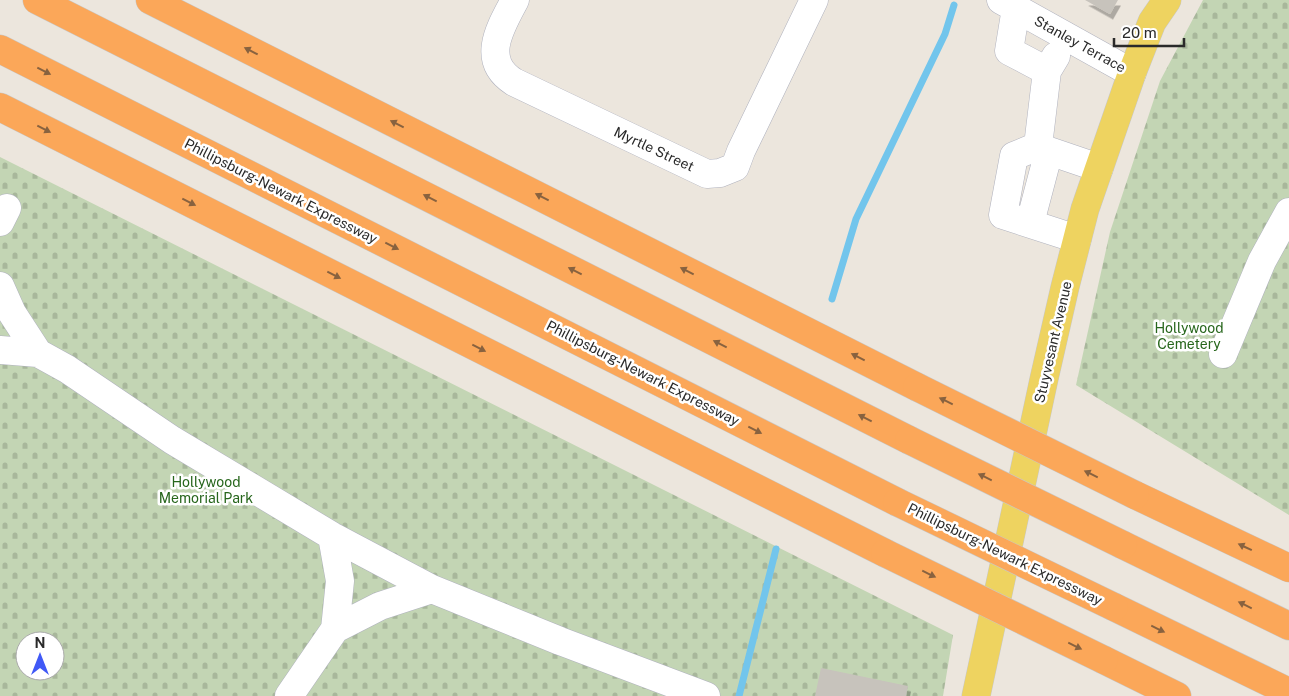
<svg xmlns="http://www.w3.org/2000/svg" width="1289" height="696" viewBox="0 0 1289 696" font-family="'Public Sans',sans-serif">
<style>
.cemetery{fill:url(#cemetery-stones);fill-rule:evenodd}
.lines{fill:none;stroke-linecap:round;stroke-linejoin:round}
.stream{stroke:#72c5ec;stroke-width:7}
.building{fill:#c7c3bc;filter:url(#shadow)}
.minor-casing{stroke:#b0b2be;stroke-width:29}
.major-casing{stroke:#c8c8c8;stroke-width:29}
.highway-casing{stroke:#c8c8c8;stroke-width:29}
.minor{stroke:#fff;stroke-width:28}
.major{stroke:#eed360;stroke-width:28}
.highway{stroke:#fba759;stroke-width:28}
.highway-bridge-casing{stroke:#c8c8c8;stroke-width:29;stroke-linecap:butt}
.highway-bridge{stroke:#fba759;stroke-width:28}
.oneway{fill:#88623f}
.labels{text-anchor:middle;stroke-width:5;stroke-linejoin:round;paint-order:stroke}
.street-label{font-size:14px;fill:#2a2a2a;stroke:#fff}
.park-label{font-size:14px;fill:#27661c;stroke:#fff}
</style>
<defs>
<pattern id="cemetery-stones" width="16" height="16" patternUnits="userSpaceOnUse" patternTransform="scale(1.25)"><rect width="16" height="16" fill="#c3d5b4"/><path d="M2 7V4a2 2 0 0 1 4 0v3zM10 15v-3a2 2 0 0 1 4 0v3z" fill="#a8b79b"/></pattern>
<filter id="shadow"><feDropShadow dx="3" dy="5.5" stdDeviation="0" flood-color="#0004"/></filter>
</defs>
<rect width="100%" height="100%" fill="#ece6dd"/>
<path class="cemetery" d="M1203,0h86v515l-213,-130 34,-153 50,-151z
M0,157l953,478 -10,61h-943zM25,641h30v30h-30z"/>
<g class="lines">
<path class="stream" d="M832,299l24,-80 89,-185 9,-29
M739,696l37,-147"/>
</g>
<path class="building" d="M1085,0h33l-8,14z
M821,668l87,18 -2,10h-91z"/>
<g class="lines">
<defs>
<path id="minor" d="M515,0c-15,28 -35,60 -1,82l193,92 13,-1 15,-6 6,-16 73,-151
M1001,0l131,73
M1016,8l-7,43 38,20 9,-15
M1047,71l-9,75 -24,10 -11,59 74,24
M1049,151l50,17
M0,222l7,-14
M1030,223l19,-72 -11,-5
M0,286l12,27 26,40
M0,350l38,3 29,16 105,71 160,96 100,53
M1223,354l39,-93 27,-49
M332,536l8,45 -5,48
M289,696l46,-67 45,-23 52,-17 128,52 146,55"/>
<path id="major" d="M976,696l68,-317 21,-92 20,-78 47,-136 20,-51 15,-22"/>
<path id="highway" d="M37,0l872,440
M150,0l767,387
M0,49l897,453
M0,107l885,446
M1135,495l154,73
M1123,545l166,81
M1114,607l175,85
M1104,660l73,36"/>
</defs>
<use href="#minor" class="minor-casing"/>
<use href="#major" class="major-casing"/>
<use href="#highway" class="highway-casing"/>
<use href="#minor" class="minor"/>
<use href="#major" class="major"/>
<use href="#highway" class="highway"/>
<defs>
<path id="highway-bridge" d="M917,387l218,108
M909,440l214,105
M897,502l217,105
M885,553l219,107"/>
</defs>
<use href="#highway-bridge" class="highway-bridge-casing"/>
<use href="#highway-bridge" class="highway-bridge"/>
</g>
<defs><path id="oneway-solid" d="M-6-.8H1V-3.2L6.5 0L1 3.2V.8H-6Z" transform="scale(1.25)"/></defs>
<g class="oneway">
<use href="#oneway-solid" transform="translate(251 51) rotate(-153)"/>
<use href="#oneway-solid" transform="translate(44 71) rotate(27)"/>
<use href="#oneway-solid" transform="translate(397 124) rotate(-153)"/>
<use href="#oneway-solid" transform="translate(44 129) rotate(27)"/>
<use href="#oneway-solid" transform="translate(542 197) rotate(-153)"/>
<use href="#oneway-solid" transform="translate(430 198) rotate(-153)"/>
<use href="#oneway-solid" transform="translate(189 202) rotate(27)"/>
<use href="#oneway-solid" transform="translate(392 246) rotate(27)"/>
<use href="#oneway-solid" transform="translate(575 271) rotate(-153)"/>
<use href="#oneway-solid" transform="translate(687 271) rotate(-153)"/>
<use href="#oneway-solid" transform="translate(334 275) rotate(27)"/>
<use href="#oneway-solid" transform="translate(720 344) rotate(-153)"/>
<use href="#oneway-solid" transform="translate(479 348) rotate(27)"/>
<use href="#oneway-solid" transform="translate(858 357) rotate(-153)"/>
<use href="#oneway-solid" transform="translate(946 401) rotate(-154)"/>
<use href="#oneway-solid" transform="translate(865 418) rotate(-153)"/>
<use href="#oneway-solid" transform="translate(755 430) rotate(27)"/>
<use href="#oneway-solid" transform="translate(1091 474) rotate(-154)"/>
<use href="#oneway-solid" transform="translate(985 477) rotate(-154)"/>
<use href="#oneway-solid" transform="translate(1245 547) rotate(-155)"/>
<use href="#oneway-solid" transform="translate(929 574) rotate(26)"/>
<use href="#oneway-solid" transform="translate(1245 605) rotate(-154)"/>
<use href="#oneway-solid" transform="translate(1158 629) rotate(26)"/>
<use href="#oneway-solid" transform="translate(1075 646) rotate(26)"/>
</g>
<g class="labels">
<g class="street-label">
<text transform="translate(1080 44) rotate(29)" y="5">Stanley Terrace</text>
<text transform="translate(654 149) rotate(25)" y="5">Myrtle Street</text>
<text transform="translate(281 191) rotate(27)" y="5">Phillipsburg-Newark Expressway</text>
<text transform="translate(1053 342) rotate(-77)" y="5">Stuyvesant Avenue</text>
<text transform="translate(643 373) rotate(27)" y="5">Phillipsburg-Newark Expressway</text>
<text transform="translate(1005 554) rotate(26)" y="5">Phillipsburg-Newark Expressway</text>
</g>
<g class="park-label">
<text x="1189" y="333">Hollywood<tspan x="1189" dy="16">Cemetery</tspan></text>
<text x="206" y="487">Hollywood<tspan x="206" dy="16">Memorial Park</tspan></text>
</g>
</g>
<g transform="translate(40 656)"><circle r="24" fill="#ffffff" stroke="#aaaaaa"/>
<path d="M0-4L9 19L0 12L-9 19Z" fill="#4059f6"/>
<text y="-8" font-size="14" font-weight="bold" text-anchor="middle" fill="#2a2a2a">N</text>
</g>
<path d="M1114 38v8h70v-8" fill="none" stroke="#2a2a2a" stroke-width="2.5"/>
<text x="1122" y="38" font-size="15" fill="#2a2a2a" stroke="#ffffff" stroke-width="4" paint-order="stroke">20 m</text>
</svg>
